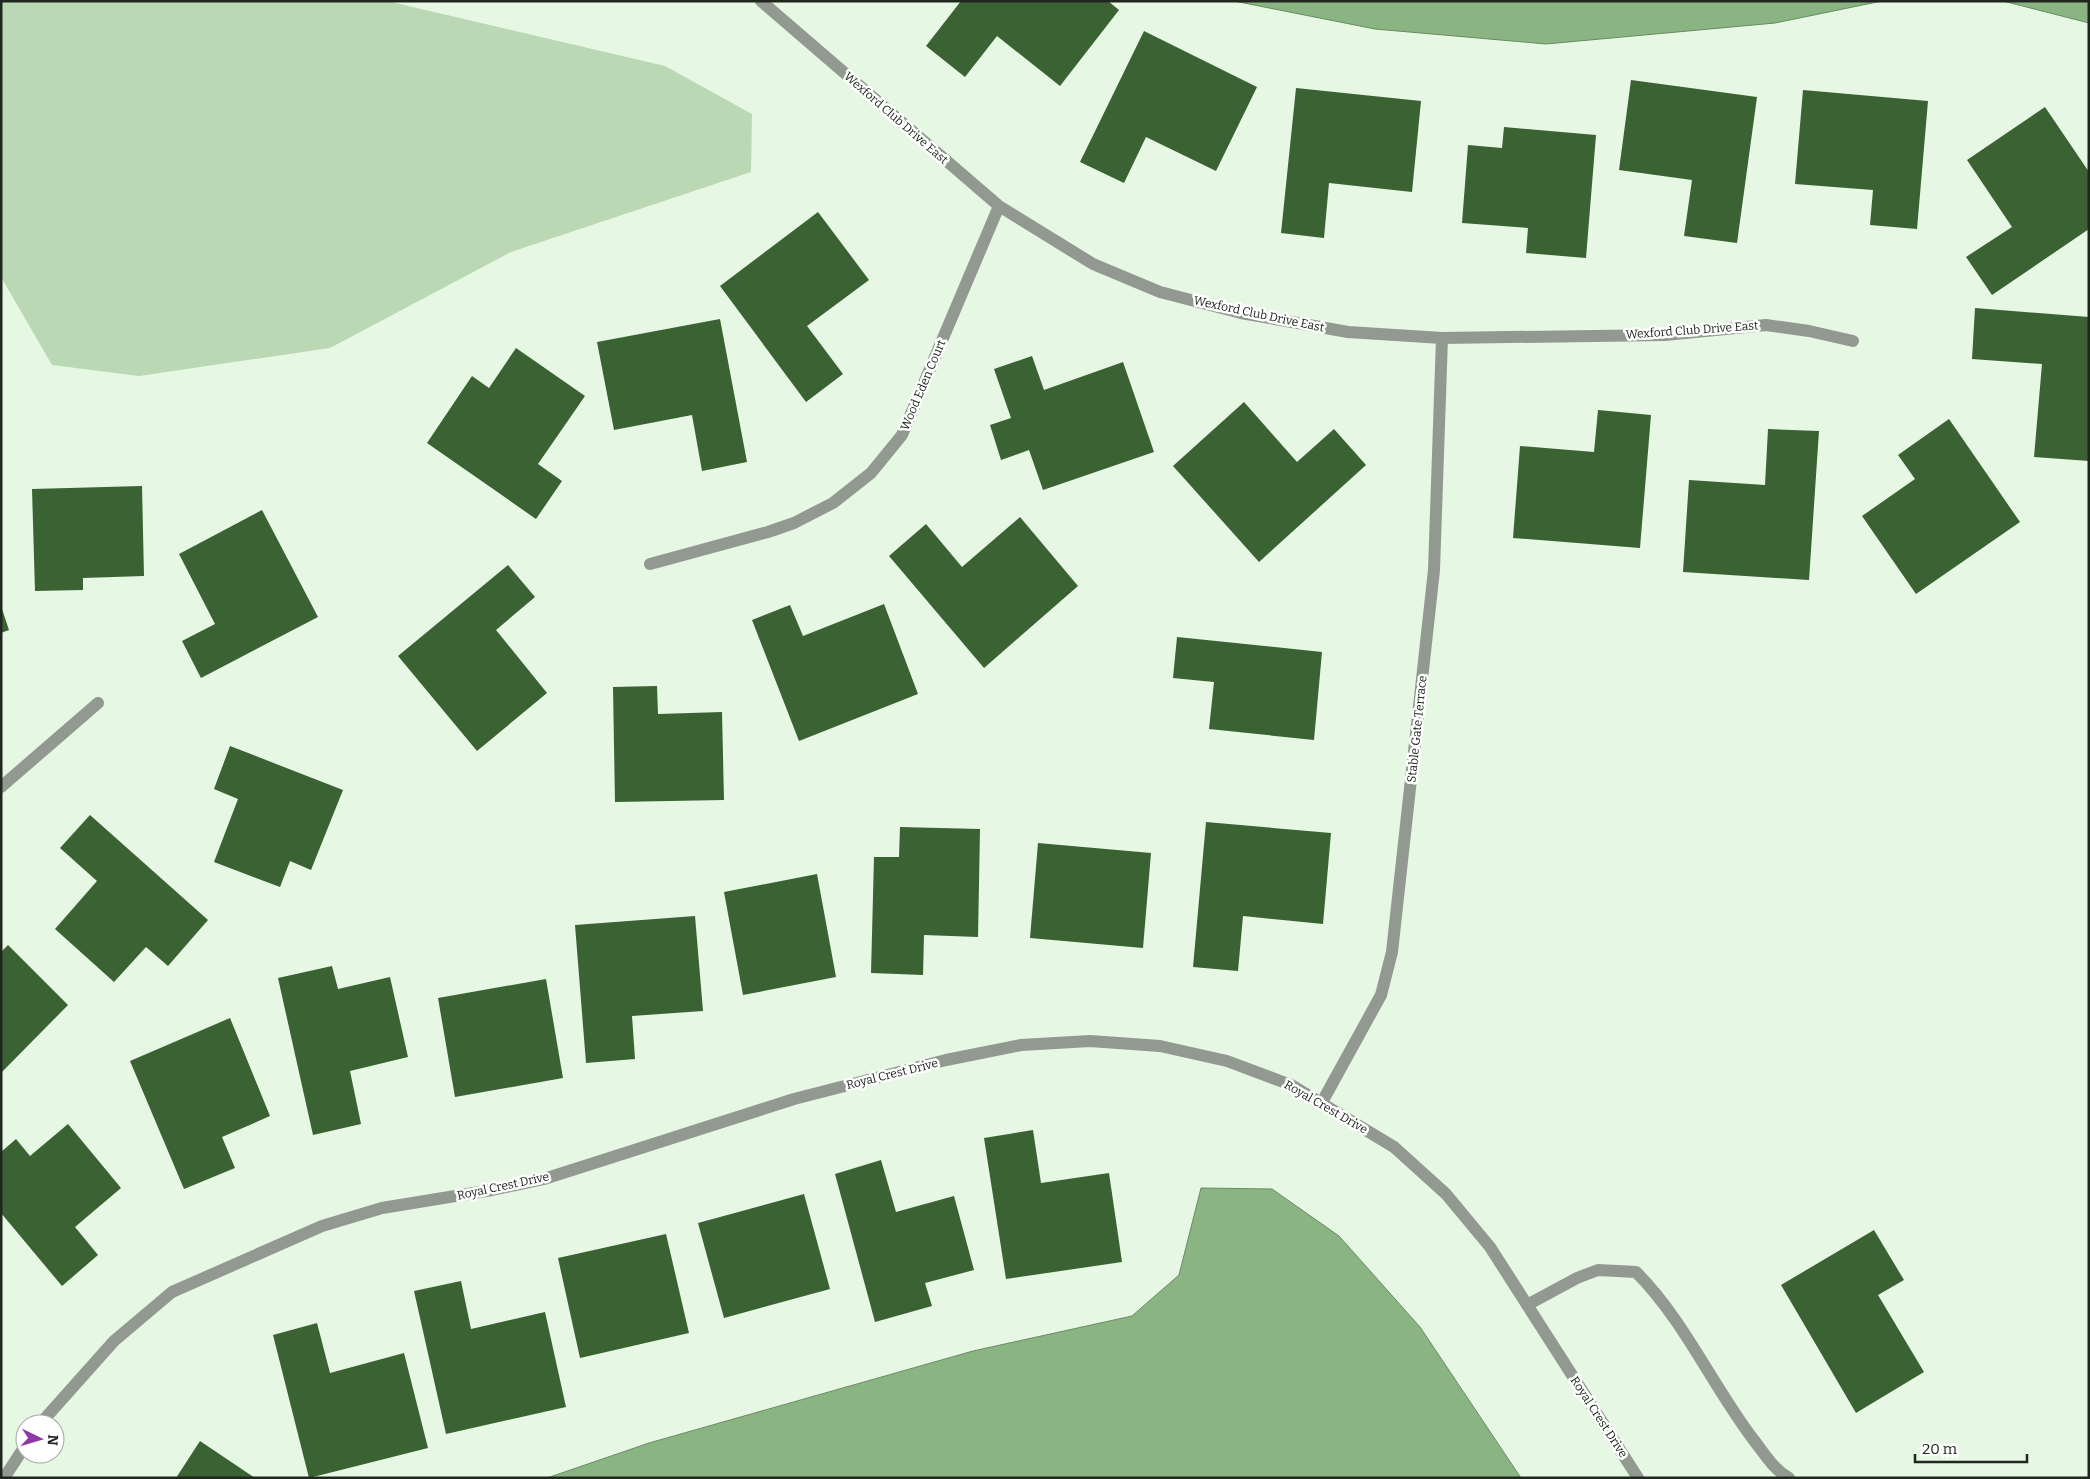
<svg xmlns="http://www.w3.org/2000/svg" width="2090" height="1479" viewBox="0 0 2090 1479" font-family="Bitter,serif">
<style>
.green{fill:#bad8b4}
.water{fill:#8ab582;stroke:#6a8a64}
.building{fill:#3a6233}
.lines{fill:none;stroke-linecap:round;stroke-linejoin:round}
.lane{stroke:#929991;stroke-width:12}
.street{stroke:#929991;stroke-width:12}
.labels{text-anchor:middle;stroke-width:5;stroke-linejoin:round;paint-order:stroke}
.street-label{font-size:12px;fill:#20271f;stroke:#fff}
</style>
<rect width="100%" height="100%" fill="#e6f7e3"/>
<path class="green" d="M1,1h386l278,65 87,48 -1,58 -240,80 -181,96 -191,28 -87,-11 -51,-88z"/>
<path class="water" d="M1234,1h648l-107,22 -229,21 -171,-15z
M2003,1h86v22z
M1201,1188l71,1 67,47 81,91 101,151h-974l102,-35 324,-92 159,-35 47,-41z"/>
<path class="building" d="M961,1h147l11,9 -59,76 -63,-50 -32,41 -39,-31z
M1144,31l113,56 -41,84 -70,-34 -22,46 -44,-21z
M1631,80l126,17 -20,146 -53,-7 8,-56 -73,-10z
M1296,88l125,13 -9,91 -83,-9 -5,55 -43,-5z
M1803,90l125,11 -11,128 -47,-4 3,-35 -78,-6z
M2045,107l44,65v57l-97,66 -26,-38 46,-30 -45,-67z
M1504,127l92,8 -10,123 -60,-5 2,-25 -66,-5 6,-78 34,3z
M818,212l51,68 -62,46 36,48 -37,28 -86,-116z
M1975,308l114,9v144l-55,-4 8,-93 -70,-5z
M720,319l27,143 -45,9 -10,-56 -78,15 -17,-88z
M516,348l69,48 -47,68 24,17 -26,38 -109,-76 45,-67 17,12z
M1032,356l12,34 79,-28 31,90 -111,38 -14,-40 -28,10 -11,-35 21,-7 -17,-49z
M1244,402l53,60 37,-33 32,36 -107,97 -86,-96z
M1598,410l53,5 -11,133 -127,-10 7,-92 74,6z
M1949,419l71,103 -104,72 -54,-78 53,-37 -17,-24z
M1768,429l51,2 -10,149 -126,-8 6,-92 76,5z
M142,486l2,90 -61,2v12l-48,1 -3,-102z
M262,510l56,107 -117,61 -19,-37 33,-17 -36,-70z
M1020,517l58,69 -94,82 -95,-112 37,-32 36,43z
M508,565l27,32 -39,33 51,63 -70,58 -79,-95z
M884,604l34,90 -119,47 -47,-121 38,-15 13,31z
M1,606l8,24 -8,3z
M1177,637l145,15 -8,88 -105,-11 5,-47 -41,-4z
M657,686l1,28 64,-2 2,88 -109,2 -2,-115z
M230,746l113,44 -32,80 -21,-9 -10,26 -66,-25 24,-63 -24,-10z
M90,815l118,105 -40,46 -22,-19 -32,35 -59,-53 42,-48 -37,-33z
M1206,822l125,11 -8,91 -80,-8 -5,55 -45,-4z
M900,827l80,2 -2,108 -54,-2 -1,40 -52,-2 3,-116h25z
M1038,843l113,10 -8,95 -113,-10z
M817,874l19,103 -93,18 -19,-103z
M695,916l8,95 -71,5 3,43 -49,4 -11,-138z
M8,945l60,60 -67,68v-121z
M332,966l6,23 52,-12 18,80 -58,14 11,53 -48,11 -35,-157z
M546,979l17,99 -108,19 -17,-99z
M230,1018l40,98 -48,21 13,31 -51,21 -54,-128z
M68,1124l53,64 -46,39 23,28 -36,31 -61,-73v-61l15,-13 14,17z
M1033,1130l8,53 68,-10 13,89 -116,17 -22,-141z
M881,1160l15,52 58,-16 20,74 -49,13 7,23 -57,16 -40,-148z
M804,1194l26,95 -106,29 -26,-95z
M1874,1230l30,50 -26,15 46,77 -68,41 -75,-128z
M666,1234l23,99 -109,25 -22,-100z
M461,1281l10,48 74,-17 21,95 -120,27 -32,-143z
M317,1323l13,50 74,-20 24,95 -119,30 -36,-143z
M200,1441l55,37h-79z"/>
<g class="lines">
<path class="lane" d="M1527,1305l50,-27 21,-8 38,2c48,48 76,113 117,167 11,14 20,30 36,39"/>
<path class="street" d="M761,1l238,205 94,58 67,28 81,21 107,19 94,6 223,-3 101,-10 43,6 44,10
M650,564l118,-32 26,-9 39,-20 38,-30 31,-38 97,-229
M1,787l97,-84
M1321,1104l60,-109 11,-43 42,-382 8,-232
M40,1424l74,-83 58,-49 150,-66 60,-18 110,-18 52,-11 250,-80 152,-39 75,-15 69,-4 70,5 67,15 64,24 103,62 52,47 44,53 148,231
M4,1478l21,-32"/>
</g>
<g class="labels">
<g class="street-label">
<text transform="translate(896 118) rotate(41)" y="4">Wexford Club Drive East</text>
<text transform="translate(1259 314) rotate(12)" y="4">Wexford Club Drive East</text>
<text transform="translate(1692 330) rotate(-4)" y="4">Wexford Club Drive East</text>
<text transform="translate(923 385) rotate(-67)" y="4">Wood Eden Court</text>
<text transform="translate(1417 729) rotate(-84)" y="4">Stable Gate Terrace</text>
<text transform="translate(892 1074) rotate(-14)" y="4">Royal Crest Drive</text>
<text transform="translate(1326 1107) rotate(30)" y="4">Royal Crest Drive</text>
<text transform="translate(503 1186) rotate(-12)" y="4">Royal Crest Drive</text>
<text transform="translate(1599 1417) rotate(57)" y="4">Royal Crest Drive</text>
</g>
</g>
<rect width="2090" height="1479" fill="none" stroke="#20271f" stroke-width="5"/>
<g transform="translate(40 1439) rotate(95)"><circle r="24" fill="#ffffff" stroke="#a6a9a5"/>
<path d="M0-4L9 19L0 12L-9 19Z" fill="#9238a4"/>
<text y="-8" font-size="14" font-weight="bold" text-anchor="middle" fill="#20271f">N</text>
</g>
<path d="M1915 1454v8h112v-8" fill="none" stroke="#20271f" stroke-width="2.5"/>
<text x="1922" y="1454" font-size="15" fill="#20271f" stroke="#ffffff" stroke-width="4" paint-order="stroke">20 m</text>
</svg>
